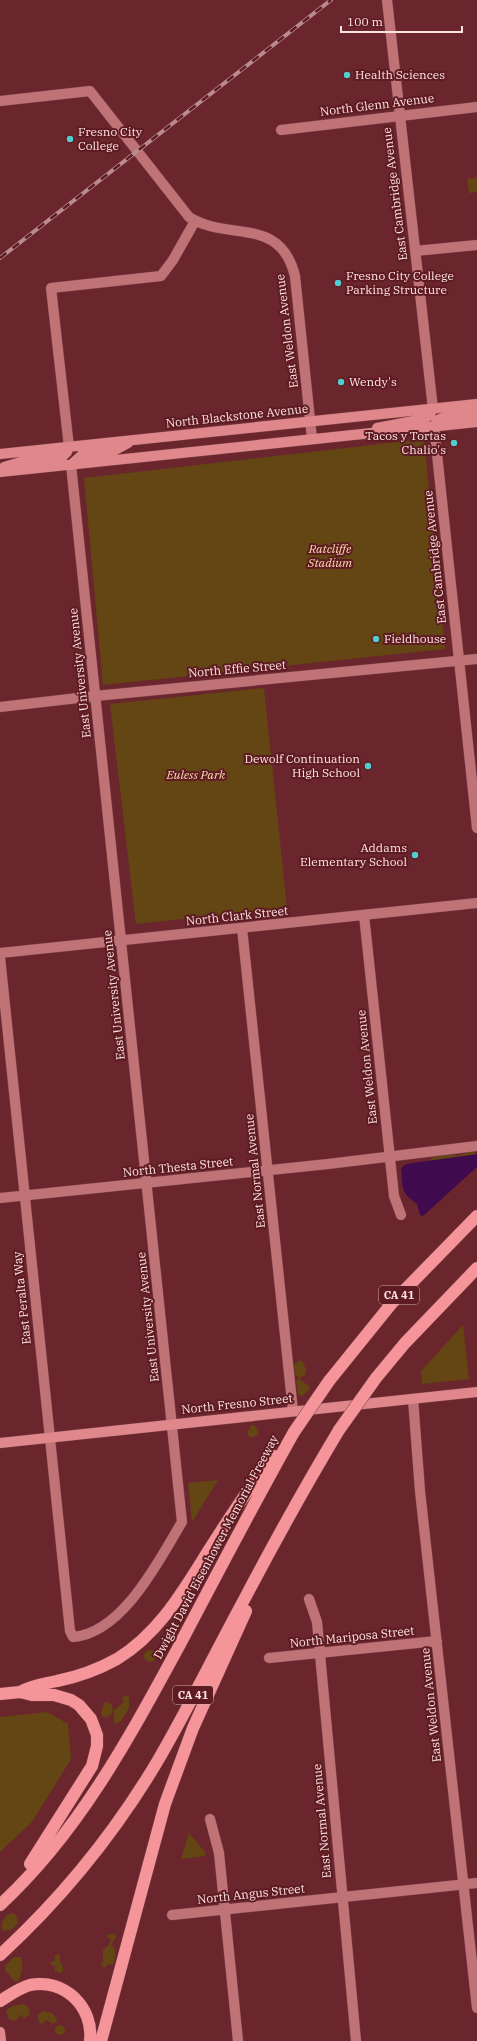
<svg xmlns="http://www.w3.org/2000/svg" width="477" height="2041" viewBox="0 0 477 2041" font-family="'IBM Plex Serif',serif">
<style>
.green{fill:#634613}
.water{fill:#400a4e}
.lines{fill:none;stroke-linecap:round;stroke-linejoin:round}
.minor-casing{stroke:#7a414a;stroke-width:11}
.major-casing{stroke:#7a414a;stroke-width:11}
.highway-casing{stroke:#7a414a;stroke-width:13}
.minor{stroke:#c07376;stroke-width:10}
.major{stroke:#e0878b;stroke-width:10}
.highway{stroke:#f69599;stroke-width:12}
.rail-casing{stroke:#b98b8e;stroke-width:4}
.rail{stroke:#5e1b22;stroke-width:2.5;stroke-dasharray:8;stroke-linecap:butt}
.highway-bridge-casing{stroke:#7a414a;stroke-width:13;stroke-linecap:butt}
.highway-bridge{stroke:#f69599;stroke-width:12}
.poi-dot{fill:#52cdd0;stroke:#5e1b22;stroke-width:1.5}
.labels{text-anchor:middle;stroke-width:4;stroke-linejoin:round;paint-order:stroke}
.shield{fill:#5e1b22;stroke:#cea7a9;stroke-width:1}
.shield-label{font-size:11px;font-weight:bold;fill:#fee3e3}
.poi-label{font-size:12px;fill:#fee3e3;stroke:#5e1b22;text-anchor:start}
.street-label{font-size:12px;fill:#fee3e3;stroke:#5e1b22}
.park-label{font-size:12px;font-style:italic;fill:#feddad;stroke:#5e1b22}
</style>
<rect width="100%" height="100%" fill="#6a262c"/>
<path class="green" d="M477,178v14l-8,1 -2,-14z
M424,439l21,210 -342,36 -19,-207z
M264,688l23,220 -151,16 -26,-220z
M473,1151l4,4 -49,7 6,-6 13,-1 7,-2 2,3z
M463,1325l6,54 -47,5 -1,-13z
M299,1361h3l4,8 -1,6 -6,4 9,6 2,4 -8,7 -4,-2 -2,-12 3,-5 -4,-2 -1,-11z
M251,1425h3l4,5v5l-8,3 -3,-5z
M218,1480l-26,42 -4,-39z
M144 1656a6 6 0 1 1 12 0a6 6 0 1 1-12 0Z
M124,1696l5,1v11l-8,13 -7,3v-14l10,-8 -2,-3z
M107,1702l5,3 1,7 -5,5h-5l-2,-3 3,-11z
M47,1712l21,12 3,35 -39,63 -32,30v-135z
M189,1833l16,19v4l-24,3z
M11,1913l5,2 2,8c-4,6 -9,9 -16,7 -1,-8 2,-13 9,-17z
M111,1934h4l1,3 -5,8c8,7 3,11 2,20l-5,-1 -3,4 -5,-4 3,-2v-12l5,-4 3,-6 -4,-3 1,-2z
M56,1955h4v6l3,6v4l-3,2 -5,-2v-6l-2,1 -3,-3 6,-3 -2,-3z
M14,1957h7c3,8 1,17 -3,24l-3,1 -10,-12v-4z
M23,2004l7,5 -1,6 -6,5 -1,-6 -7,7 -6,-2 -3,-9 7,-4z
M42,2011l10,2 5,6 -1,3 -3,2 -6,-4 -5,4 -3,-2 -2,-6z
M55 2030a5 5 0 1 1 10 0a5 5 0 1 1-10 0Z"/>
<path class="water" d="M477,1154v13l-54,49 -3,-1 -3,-11c-17,-12 -14,-16 -16,-36l5,-4z"/>
<g class="lines">
<defs>
<path id="minor" d="M387,0l46,409
M0,101l90,-10 99,126c39,25 91,-2 106,59l17,163
M281,130l196,-23
M415,251l62,-6
M434,426l43,402
M69,447l-18,-159 110,-12 12,-16 22,-39
M0,707l95,-11 382,-37
M364,915l30,281 7,19
M242,928l51,483
M0,953l477,-50
M0,957l70,674 3,6c50,-4 86,-77 109,-115l-111,-1057
M0,1198l328,-34 149,-18
M413,1399l7,92 57,517
M309,1599l8,23 39,419
M269,1658l168,-17
M210,1819l9,34 19,188
M172,1915l305,-32"/>
<path id="major" d="M434,426l4,-6 4,-2 35,-6
M377,428l47,-9 5,-3 4,-7
M0,454l477,-50
M71,465l12,-11 30,-3 15,-8
M4,467l20,-6 39,-5 4,-4 2,-5
M0,472l477,-50
M0,1443l477,-51
M0,2032l1,9"/>
<path id="highway" d="M376,1378l29,-35 72,-75
M329,1381l63,-78 85,-87
M20,1692c12,-7 24,-8 37,-11 20,-4 42,-12 60,-22 41,-25 65,-66 90,-106 21,-33 42,-66 67,-97
M0,1694l20,-2 12,3h22l17,5 8,5 12,14 6,16v11l-5,20 -62,98
M0,1905c78,-72 128,-165 178,-257 38,-72 76,-145 116,-216
M0,1955c61,-56 114,-121 157,-193 31,-53 58,-109 88,-164 30,-57 61,-113 94,-168
M0,2001c10,-6 19,-13 30,-16 34,-7 64,22 60,56
M101,2041l64,-237 28,-76 53,-117"/>
</defs>
<use href="#minor" class="minor-casing"/>
<use href="#major" class="major-casing"/>
<use href="#highway" class="highway-casing"/>
<use href="#minor" class="minor"/>
<use href="#major" class="major"/>
<use href="#highway" class="highway"/>
<defs>
<path id="rail" d="M0,258l331,-258"/>
</defs>
<use href="#rail" class="rail-casing"/>
<use href="#rail" class="rail"/>
<defs>
<path id="highway-bridge" d="M339,1430l37,-52
M294,1432l35,-51"/>
</defs>
<use href="#highway-bridge" class="highway-bridge-casing"/>
<use href="#highway-bridge" class="highway-bridge"/>
</g>
<g class="poi-dot">
<circle cx="347" cy="75" r="4"/>
<circle cx="70" cy="139" r="4"/>
<circle cx="338" cy="283" r="4"/>
<circle cx="341" cy="382" r="4"/>
<circle cx="454" cy="443" r="4"/>
<circle cx="376" cy="639" r="4"/>
<circle cx="368" cy="766" r="4"/>
<circle cx="415" cy="855" r="4"/>
</g>
<g class="labels">
<g class="shield">
<rect x="379" y="1286" width="40" height="18" rx="3"/>
<rect x="173" y="1686" width="40" height="18" rx="3"/>
</g>
<g class="shield-label">
<text x="399" y="1299">CA 41</text>
<text x="193" y="1699">CA 41</text>
</g>
<g class="poi-label">
<text x="355" y="79">Health Sciences</text>
<text x="78" y="136">Fresno City<tspan x="78" dy="14">College</tspan></text>
<text x="346" y="280">Fresno City College<tspan x="346" dy="14">Parking Structure</tspan></text>
<text x="349" y="386">Wendy's</text>
<text x="446" y="440" text-anchor="end">Tacos y Tortas<tspan x="446" dy="14">Chalio's</tspan></text>
<text x="384" y="643">Fieldhouse</text>
<text x="360" y="763" text-anchor="end">Dewolf Continuation<tspan x="360" dy="14">High School</tspan></text>
<text x="407" y="852" text-anchor="end">Addams<tspan x="407" dy="14">Elementary School</tspan></text>
</g>
<g class="street-label">
<text transform="translate(377 105) rotate(-7)" y="4">North Glenn Avenue</text>
<text transform="translate(395 194) rotate(-97)" y="4">East Cambridge Avenue</text>
<text transform="translate(287 331) rotate(-97)" y="4">East Weldon Avenue</text>
<text transform="translate(237 416) rotate(-6)" y="4">North Blackstone Avenue</text>
<text transform="translate(435 557) rotate(-96)" y="4">East Cambridge Avenue</text>
<text transform="translate(237 669) rotate(-5)" y="4">North Effie Street</text>
<text transform="translate(80 673) rotate(-96)" y="4">East University Avenue</text>
<text transform="translate(237 916) rotate(-6)" y="4">North Clark Street</text>
<text transform="translate(114 995) rotate(-96)" y="4">East University Avenue</text>
<text transform="translate(367 1067) rotate(-96)" y="4">East Weldon Avenue</text>
<text transform="translate(178 1167) rotate(-6)" y="4">North Thesta Street</text>
<text transform="translate(255 1171) rotate(-96)" y="4">East Normal Avenue</text>
<text transform="translate(22 1298) rotate(-96)" y="4">East Peralta Way</text>
<text transform="translate(148 1317) rotate(-96)" y="4">East University Avenue</text>
<text transform="translate(237 1404) rotate(-6)" y="4">North Fresno Street</text>
<text transform="translate(216 1547) rotate(-62)" y="4">Dwight David Eisenhower Memorial Freeway</text>
<text transform="translate(352 1637) rotate(-6)" y="4">North Mariposa Street</text>
<text transform="translate(431 1705) rotate(-96)" y="4">East Weldon Avenue</text>
<text transform="translate(322 1821) rotate(-95)" y="4">East Normal Avenue</text>
<text transform="translate(251 1894) rotate(-6)" y="4">North Angus Street</text>
</g>
<g class="park-label">
<text x="330" y="553">Ratcliffe<tspan x="330" dy="14">Stadium</tspan></text>
<text x="196" y="779">Euless Park</text>
</g>
</g>
<path d="M341 26v6h121v-6" fill="none" stroke="#fee3e3" stroke-width="2"/>
<text x="347" y="26" font-size="12" fill="#fee3e3" stroke="#5e1b22" stroke-width="3" paint-order="stroke">100 m</text>
</svg>
